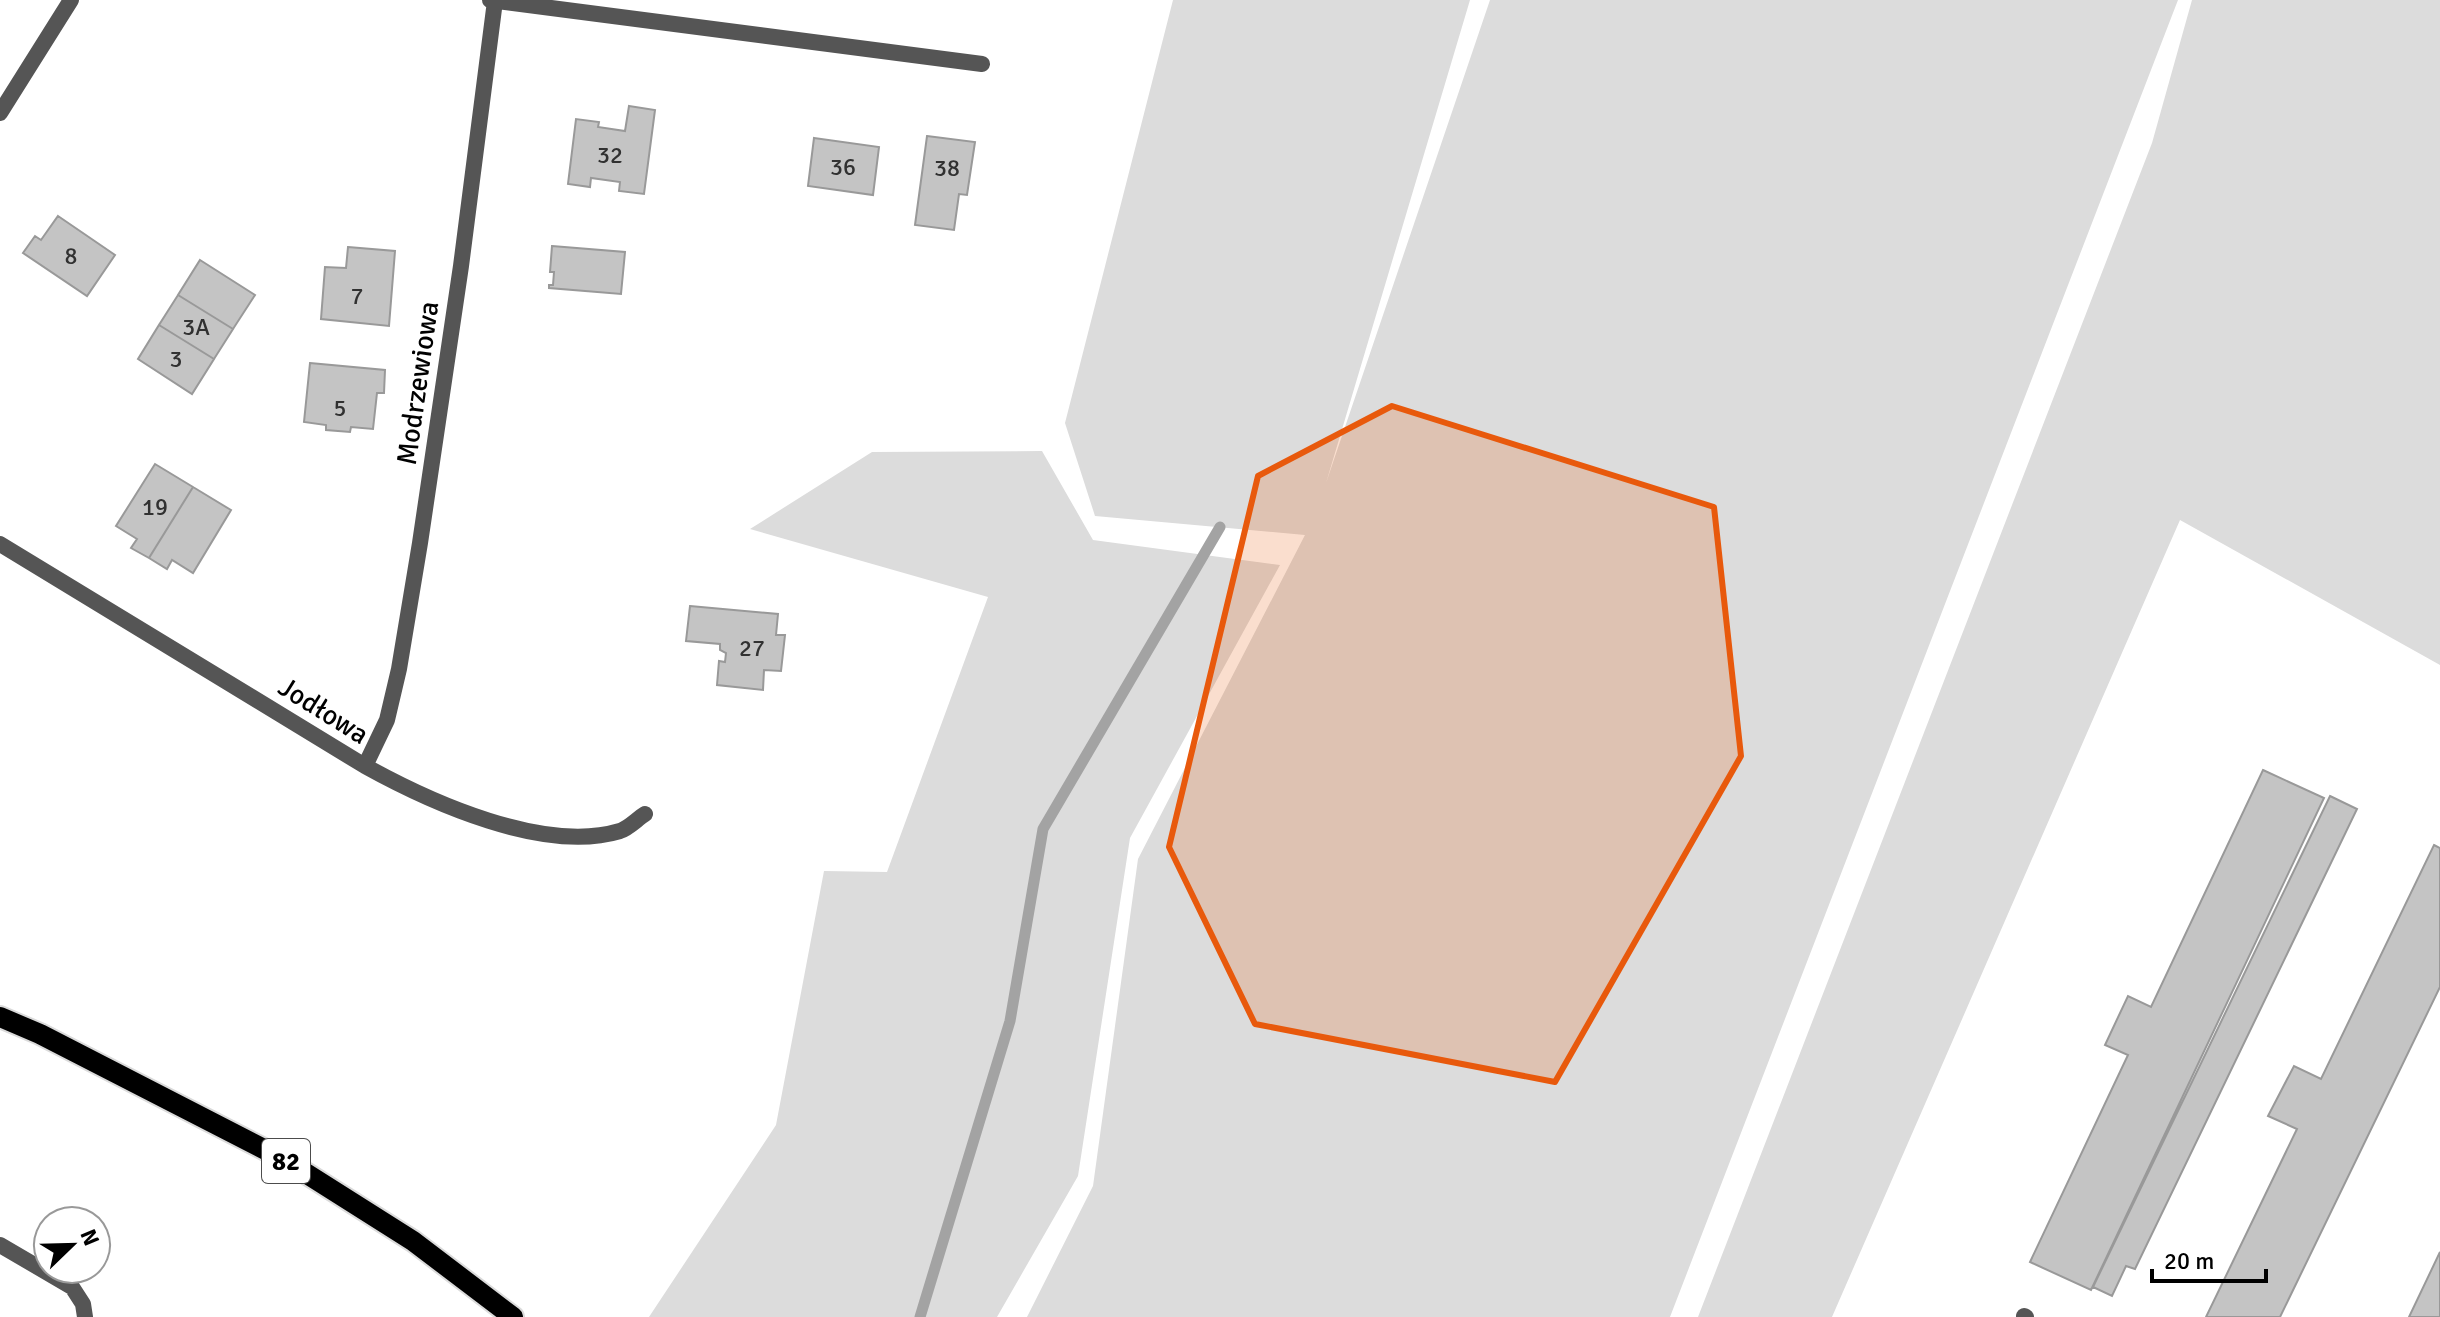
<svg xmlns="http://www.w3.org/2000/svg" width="2440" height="1317" viewBox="0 0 2440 1317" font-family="Signika,sans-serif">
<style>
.green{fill:#dcdcdc}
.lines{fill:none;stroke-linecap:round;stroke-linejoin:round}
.stream{stroke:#a3a3a3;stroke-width:11}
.building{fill:#c4c4c4;stroke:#999;stroke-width:2}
.primary-casing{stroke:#dbdbdb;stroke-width:24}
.lane{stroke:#555;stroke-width:16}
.street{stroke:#555;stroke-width:16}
.primary{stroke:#000;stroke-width:20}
.marked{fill:#e8590c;fill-opacity:0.2;stroke:#e8590c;stroke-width:6;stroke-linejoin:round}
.labels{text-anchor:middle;stroke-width:6;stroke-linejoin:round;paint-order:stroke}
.number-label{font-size:24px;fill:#313131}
.shield{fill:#fff;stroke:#4c4c4c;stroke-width:2}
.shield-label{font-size:26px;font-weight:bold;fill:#000}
.street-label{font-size:28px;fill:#000;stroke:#fff}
</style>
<rect width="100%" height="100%" fill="#fff"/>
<path class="green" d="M1173,0h297l-144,483 164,-483h688l-508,1317h-643l66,-131 45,-327 167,-324 -210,-19 -30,-93z
M2192,0h248v665l-260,-145 -348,797h-134l454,-1174z
M1042,451l51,89 187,25 -150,273 -52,338 -81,141h-348l127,-192 48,-254 63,1 101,-275 -238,-68 122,-77z"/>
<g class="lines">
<path class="stream" d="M920,1317l90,-296 33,-192 177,-302"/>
</g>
<path class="building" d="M629,106l26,4 -11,84 -25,-3 1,-9 -29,-4 -1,9 -22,-3 8,-65 23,3 -1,5 27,4z
M927,136l48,6 -8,53 -8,-1 -5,36 -39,-5z
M814,138l65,9 -6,48 -65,-9z
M58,216l57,39 -28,41 -64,-43 12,-17 6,4z
M552,246l73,6 -4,42 -72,-6v-3h4l1,-13h-4z
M348,247l47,4 -6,75 -68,-7 4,-52 21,1z
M200,260l55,35 -22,34 -55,-34z
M178,295l55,34 -19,30 -55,-34z
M159,325l55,34 -22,35 -54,-35z
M310,363l75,7 -1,23h-7l-4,36 -22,-2 -1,5 -24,-2v-5l-22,-3z
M155,464l38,23 -44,71 -18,-10 6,-9 -21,-13z
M193,487l38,23 -38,63 -21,-13 -5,9 -18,-11z
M690,606l88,8 -2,21h9l-4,36 -17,-1 -1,20 -46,-5 2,-24 6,1 1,-9 -6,-3v-6l-34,-3z
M2263,770l61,28 -233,492 -61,-28 98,-207 -23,-10 23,-49 23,11z
M2330,796l27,13 -222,460 -9,-3 -14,30 -19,-9z
M2434,845l6,3v139l-160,330h-74l91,-188 -29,-13 26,-50 27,13z
M2440,1252v65h-31z"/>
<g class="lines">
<defs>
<path id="primary" d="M0,1017l40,17 245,126 128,81 100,76"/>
</defs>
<use href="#primary" class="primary-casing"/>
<path class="lane" d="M2024,1316l2,1"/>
<path class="street" d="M490,0l492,64
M0,113l71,-113
M0,544l365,222c65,36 179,88 255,65 9,-3 17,-12 25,-17
M365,766l22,-46 12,-51 21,-126 41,-277 34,-265
M0,1245l72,42 11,17 2,13"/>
<use href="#primary" class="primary"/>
</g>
<path class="marked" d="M1392,406l322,101 27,249 -186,326 -300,-58 -86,-177 89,-371z"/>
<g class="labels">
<g class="number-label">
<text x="610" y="163">32</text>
<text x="843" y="175">36</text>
<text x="947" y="176">38</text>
<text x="71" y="264">8</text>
<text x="357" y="304">7</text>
<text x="196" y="335">3A</text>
<text x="176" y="367">3</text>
<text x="340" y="416">5</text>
<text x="155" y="515">19</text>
<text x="752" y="656">27</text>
</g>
<rect class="shield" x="262" y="1139" width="48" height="44" rx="6"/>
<g class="shield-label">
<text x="286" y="1170">82</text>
</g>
<g class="street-label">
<text transform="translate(417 383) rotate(-82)" y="10">Modrzewiowa</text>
<text transform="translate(324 710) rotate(32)" y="10">Jodłowa</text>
</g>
</g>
<g transform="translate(72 1245) rotate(67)"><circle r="38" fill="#ffffff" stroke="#999999" stroke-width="2"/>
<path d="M0-6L14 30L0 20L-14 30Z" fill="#000000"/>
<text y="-12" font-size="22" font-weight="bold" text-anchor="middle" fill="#000000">N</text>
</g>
<path d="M2152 1269v12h114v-12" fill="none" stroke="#000000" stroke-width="4"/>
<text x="2164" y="1269" font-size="24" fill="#000000" stroke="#ffffff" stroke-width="6" paint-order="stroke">20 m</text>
</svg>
